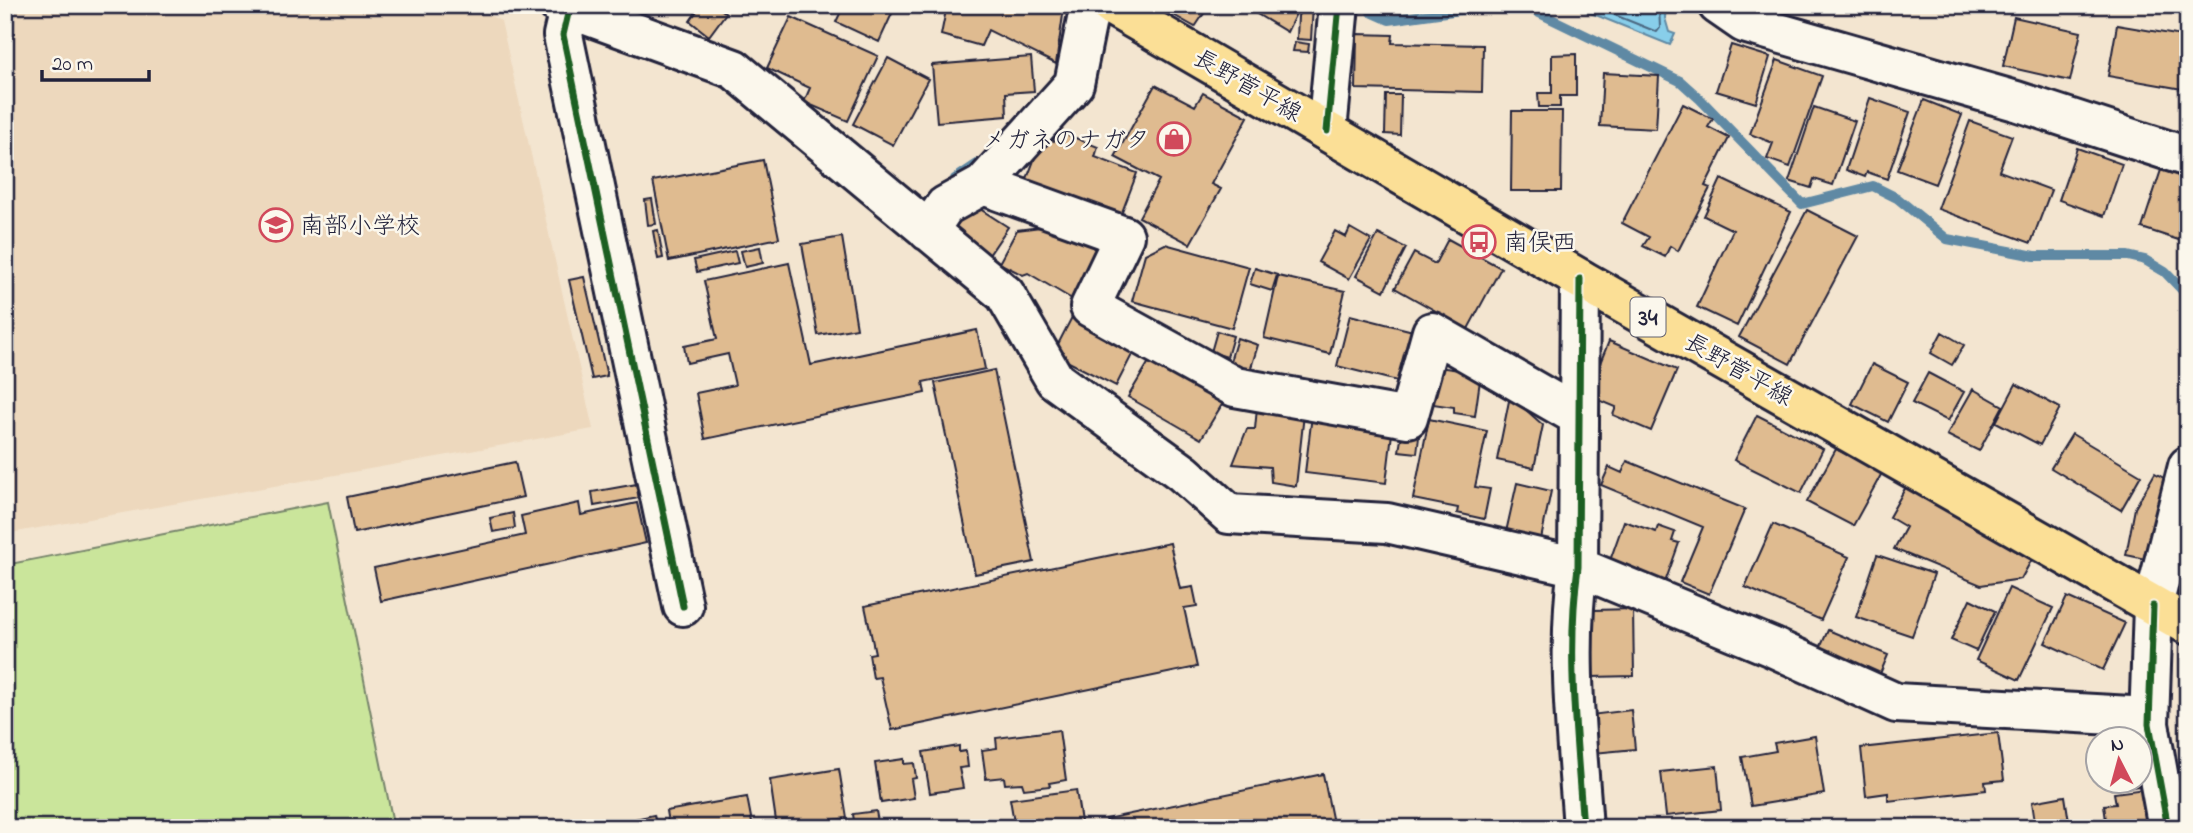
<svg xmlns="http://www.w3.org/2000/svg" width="2193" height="833" viewBox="0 0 2193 833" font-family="'Indie Flower','Klee One',sans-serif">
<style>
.built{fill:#edd8bd}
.green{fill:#cae59b;stroke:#76846b;stroke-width:2}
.water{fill:#88ceea;stroke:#5f89a4;stroke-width:2}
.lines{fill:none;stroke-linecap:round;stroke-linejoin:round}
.shore{stroke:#4b6781;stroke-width:2}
.stream{stroke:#5f89a4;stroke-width:10}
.building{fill:#dfbb90;stroke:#22223b;stroke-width:2}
.minor-casing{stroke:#22223b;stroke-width:44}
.major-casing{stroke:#22223b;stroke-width:44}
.minor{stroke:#fbf7ec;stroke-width:38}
.major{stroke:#fbdf96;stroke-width:38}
.cycleway-casing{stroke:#fbf7ec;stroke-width:11}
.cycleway{stroke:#1b5e20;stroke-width:7}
.labels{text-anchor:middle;stroke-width:5;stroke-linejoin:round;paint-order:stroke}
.shield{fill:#fbf7ec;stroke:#636270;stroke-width:2}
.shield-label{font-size:23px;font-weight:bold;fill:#22223b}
.street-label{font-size:24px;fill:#22223b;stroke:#fbf7ec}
.poi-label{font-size:24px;fill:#22223b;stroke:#fbf7ec;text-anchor:start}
</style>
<rect width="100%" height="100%" fill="#f3e5d0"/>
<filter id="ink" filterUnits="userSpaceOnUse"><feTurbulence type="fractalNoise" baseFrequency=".0143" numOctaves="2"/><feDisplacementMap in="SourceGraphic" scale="14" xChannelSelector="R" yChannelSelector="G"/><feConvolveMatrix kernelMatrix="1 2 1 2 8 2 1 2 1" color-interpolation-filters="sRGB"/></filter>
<g filter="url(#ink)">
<path class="built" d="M5,5h463l33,16 92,408 -588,105z"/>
<path class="green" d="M328,502l66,326h-389v-263z"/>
<path class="water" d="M1571,5h95l-1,13 4,14 6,2 -5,11z"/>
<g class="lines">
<path class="shore" d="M1590,5l67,27 3,-4 -1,-23"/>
<path class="stream" d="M513,5l5,3
M1508,5l23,4 149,72 20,18 102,105 71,-18 24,12 50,41 88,17h93l17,4 20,12 23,24
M1371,12l18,8 106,-15
M955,179l27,-18"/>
</g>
<path class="building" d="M701,5h14l11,8 -17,23 -19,-15z
M844,5h52l-17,37 -43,-20z
M947,5h112l5,3 -8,56 -68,-34 -7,16 -40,-11z
M1175,5h33l1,1 -14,21 -25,-14z
M1242,5h58l-13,27z
M1303,5h10l-2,35 -14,-1 1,-23z
M791,17l87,39 -30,65 -44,-19 6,-14 -43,-20z
M2014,17l67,15 -11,49 -67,-15z
M2117,25l71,12v53l-80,-14z
M1357,34l36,1 -1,8 91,2 -1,47 -126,-3z
M1295,42l14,2 -1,8 -15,-1z
M1731,45l39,12 -14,46 -40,-12z
M1576,54v42h-16v11h-21l-1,-14h14v-38z
M1031,57l3,34 -28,2 1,23 -70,6 -5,-57z
M888,58l40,21 -35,66 -40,-21z
M1777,60l45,16 -32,91 -23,-8 6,-16 -23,-9z
M1603,73l56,3 -3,53 -56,-3z
M1155,85l40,21 8,-13 45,24 -37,67 10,5 -31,55 -51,-27 20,-37 -44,-23z
M1386,95h15l-1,40 -15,-1z
M1870,98l40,14 -23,67 -20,-7 -2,5 -19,-7z
M1924,100l38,15 -27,69 -38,-14z
M1683,104l30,15 -5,8 21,11 -24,48 5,2 -32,63 -8,-5 -5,11 -22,-11 6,-9 -27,-14z
M1814,107l41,14 -22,64 -19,-6 -3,9 -22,-7z
M1512,111h50l-1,80h-50z
M1970,121l42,15 -13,35 52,19 -20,53 -93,-34z
M1058,131l40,16 -3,10 42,16 -18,47 -94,-36 18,-47 11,4z
M2077,148l45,16 -18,52 -45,-16z
M763,160l16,78 -110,23 -16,-80z
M2161,170l27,8v65l-46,-15z
M1721,179l70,33 -54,114 -40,-19 36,-77 -29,-14z
M652,199l4,25 -8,1 -3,-25z
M970,209l5,4 5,-4 28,18 -21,31 -37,-25z
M1807,210l51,26 -68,128 -51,-27z
M1064,224l44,26 -31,52 -49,-29 -5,2 -24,-12 18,-33z
M1350,228l21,12 -22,39 -31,-17 17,-31 11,6z
M658,230l5,28 -5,1 -5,-28z
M1378,234l28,14 -22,43 -28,-15z
M842,237l15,91 -39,7 -16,-91z
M1448,239l53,29 -33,61 -73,-41 19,-35 21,11z
M1165,244l84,23 -17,61 -100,-27 13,-47z
M760,247l3,16 -18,4 -4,-16z
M735,251l3,12 -41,9 -3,-12z
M789,263l22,102 166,-35 8,39 -62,13 2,11 -220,46 -9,-46 39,-8 -7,-31 -41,9 -3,-17 33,-7 -13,-58z
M1255,268l22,7 -5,16 -22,-7z
M1278,276l67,15 -15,63 -66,-16z
M584,277l23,99 -15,3 -23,-99z
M1073,315l63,32 -20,39 -63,-32z
M1350,315l67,17 -12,51 -68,-17z
M1217,331l16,5 -6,21 -16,-5z
M1942,332l22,13 -12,20 -21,-12z
M1237,338l21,7 -8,26 -21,-6z
M1609,341l68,29 -26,61 -38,-16 3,-8 -29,-12z
M1153,355l73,43 -25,41 -73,-42z
M1872,364l36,18 -20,40 -36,-18z
M1438,367l43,6 -6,43 -21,-3v-6l-21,-3z
M994,370l40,192 -59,12 -40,-191z
M1928,373l36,19 -16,29 -36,-18z
M2016,384l44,24 -20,37 -44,-23z
M1973,389l30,17 -24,45 -32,-16z
M1510,396l33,29 -9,43 -37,-8z
M1257,408l47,6 -8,72 -25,-4 -1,-15 -37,-3 14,-35h8z
M1312,415l81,10 -7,58 -81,-10z
M1757,415l66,34 -22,44 -67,-33z
M1429,419l58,12 -12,56 15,2 -6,30 -27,-6 1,-5 -45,-9z
M1403,427l17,2 -3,24 -18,-2z
M2072,434l69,41 -20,35 -70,-42z
M1836,449l46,24 -29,53 -46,-24z
M1627,461l118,48 -36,85 -29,-12 23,-55 -102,-42 8,-18 13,6z
M515,462l8,35 -169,36 -7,-36z
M2155,473l26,15 -26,73 -29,-6 9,-47z
M1517,483l34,8 -10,48 -35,-7z
M637,484l2,14 -45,8 -2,-14z
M1907,485l125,74 -11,20 -40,6 -87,-36 12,-22 -17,-10z
M579,503l2,12 56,-12 9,40 -265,58 -7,-33 151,-33 -4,-19z
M513,513l2,15 -22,4 -3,-14z
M1624,521l32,11 2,-6 17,6 -3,9 7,2 -16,45 -56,-19z
M1773,524l76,33 -28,63 -76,-33z
M1170,543l10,46 13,-2 4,19 -13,2 13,59 -305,63 -12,-53 -7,1 -4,-24 6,-1 -10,-47z
M1877,555l57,19 -22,62 -56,-19z
M2009,588l44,20 -34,72 -43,-20z
M2067,597l58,26 -22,47 -58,-27z
M1970,599l25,12 -19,40 -25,-11z
M1633,609l1,67 -43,1v-34h2v-33z
M1828,630l60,25 -11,26 -60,-26z
M1631,710l4,39 -41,4 -4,-38z
M1059,730l7,50 -17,3 1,3 -26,3 -2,-6 -17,1 -1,-7 -18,2 -4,-29 15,-2 -1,-10z
M1998,733l6,47 -19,2 1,8 -98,11v-8l-22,3 -5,-48z
M1815,736l9,58 -73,12 -9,-49 34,-6 -2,-8z
M959,746v6l7,-1 2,16 -9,1 4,20 -33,5 -7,-41z
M904,759v5l10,-1 2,15 -5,1 3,19 -33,5 -6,-40z
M1717,766l4,44 -55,6 -5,-44z
M839,769l8,49 -70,10 -7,-48z
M1323,774l11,54h-226l-2,-9z
M2110,780h28l1,6 -28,3z
M2152,788l6,40h-51l-3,-23 12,-1 -2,-11z
M1076,790l6,38h-67l-5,-29z
M2065,796l4,26 17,-3 2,9h-52l-4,-26z
M747,797l6,31h-84l-3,-17z
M876,811l3,17h-24l-2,-14z
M654,815l3,13h-64z"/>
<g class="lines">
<defs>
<path id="minor" d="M559,5l175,64 271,225 50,86 128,93 46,41 158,9 191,44 194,80 124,56 253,14
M570,5l-7,30 120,571
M1718,5l26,18 272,78 172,56
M1327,131l12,-126
M983,185l141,51 -34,71 145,80 173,31 24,-86 146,84
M928,231l17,-25 38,-21 91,-101 16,-79
M1580,279l-2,288c-12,87 -1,174 5,261
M2168,828l-19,-104 4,-118 35,-140"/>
<path id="major" d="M1110,5l470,274 608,346"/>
</defs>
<use href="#minor" class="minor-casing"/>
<use href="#major" class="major-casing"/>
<use href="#minor" class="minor"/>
<use href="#major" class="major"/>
<defs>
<path id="cycleway" d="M570,5l-7,30 120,571
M1327,131l12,-126
M1580,279l-2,288c-12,87 -1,174 5,261
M2153,606l-4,118 19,104"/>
</defs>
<use href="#cycleway" class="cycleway-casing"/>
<use href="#cycleway" class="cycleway"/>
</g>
</g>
<defs>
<symbol id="shop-ring" viewBox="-11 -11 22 22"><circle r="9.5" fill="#fbf7ec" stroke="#d1495b" stroke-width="1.5"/><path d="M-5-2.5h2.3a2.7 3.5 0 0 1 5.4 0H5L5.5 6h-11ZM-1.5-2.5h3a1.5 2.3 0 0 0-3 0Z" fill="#d1495b"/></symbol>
<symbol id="school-ring" viewBox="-11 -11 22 22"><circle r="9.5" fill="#fbf7ec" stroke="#d1495b" stroke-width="1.5"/><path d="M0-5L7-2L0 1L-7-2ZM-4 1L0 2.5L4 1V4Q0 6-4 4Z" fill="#d1495b"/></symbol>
<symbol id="bus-ring" viewBox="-11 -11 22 22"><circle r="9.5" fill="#fbf7ec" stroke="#d1495b" stroke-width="1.5"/><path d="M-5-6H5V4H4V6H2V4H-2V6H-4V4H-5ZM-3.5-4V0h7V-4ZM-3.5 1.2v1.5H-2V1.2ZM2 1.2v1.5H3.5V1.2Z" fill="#d1495b"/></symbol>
</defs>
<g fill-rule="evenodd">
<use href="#shop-ring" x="1155" y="120" width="38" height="38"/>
<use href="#school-ring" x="257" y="206" width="38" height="38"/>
<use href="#bus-ring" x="1460" y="223" width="38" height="38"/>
</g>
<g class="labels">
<rect class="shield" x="1630.5" y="297.5" width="35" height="39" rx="5"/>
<g class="shield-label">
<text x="1648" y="325">34</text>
</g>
<g class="street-label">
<text transform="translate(1248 85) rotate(30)" y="8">長野菅平線</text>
<text transform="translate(1739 369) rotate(30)" y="8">長野菅平線</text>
</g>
<g class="poi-label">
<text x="1150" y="147" text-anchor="end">メガネのナガタ</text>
<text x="300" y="233">南部小学校</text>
<text x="1504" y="250">南俣西</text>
</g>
</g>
<rect width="2193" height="833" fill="none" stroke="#fbf7ec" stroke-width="28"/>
<rect x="14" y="14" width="2165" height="805" fill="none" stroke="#22223b" stroke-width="2.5" filter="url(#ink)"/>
<g transform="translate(2119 760) rotate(354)"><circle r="33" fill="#fbf7ec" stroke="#a4a2a5" stroke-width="2"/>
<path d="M0-5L12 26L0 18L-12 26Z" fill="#d1495b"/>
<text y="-10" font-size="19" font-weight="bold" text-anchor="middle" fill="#22223b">N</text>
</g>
<path d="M42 70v10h107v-10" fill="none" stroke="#22223b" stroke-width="3.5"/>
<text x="52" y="70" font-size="21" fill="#22223b" stroke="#fbf7ec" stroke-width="5" paint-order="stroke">20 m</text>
</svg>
